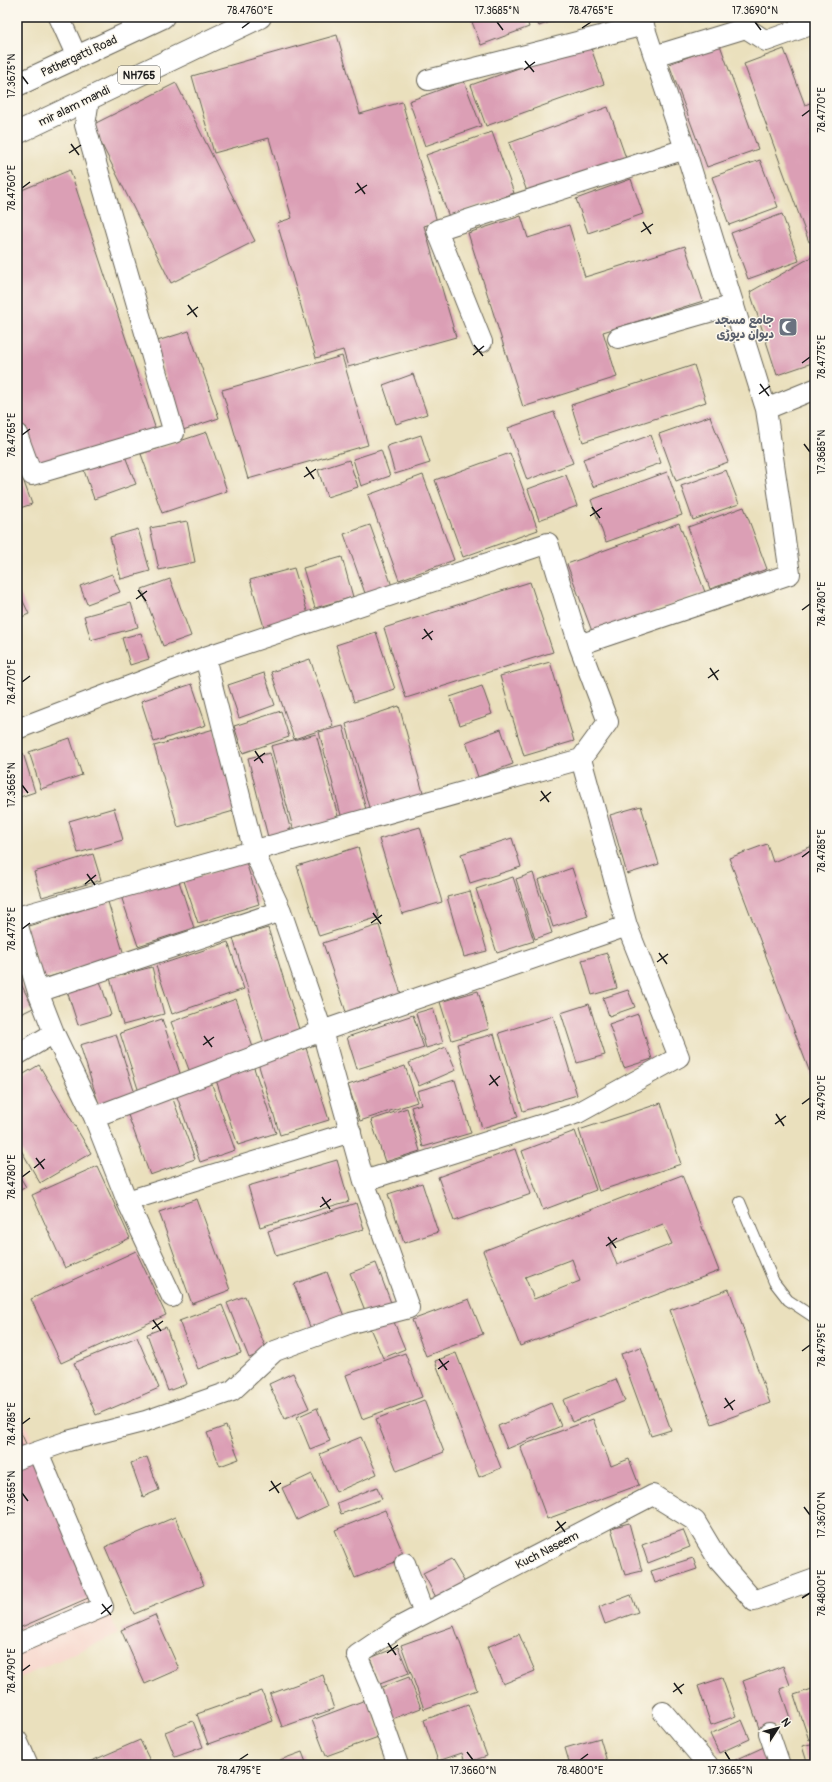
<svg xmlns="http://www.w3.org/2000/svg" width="832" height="1782" viewBox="0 0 832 1782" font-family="Pangolin,'Playpen Sans Arabic',sans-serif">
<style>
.built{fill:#f7d1c7}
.building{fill:#db9fb5;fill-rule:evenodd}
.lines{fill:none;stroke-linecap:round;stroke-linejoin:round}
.lane-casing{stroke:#646154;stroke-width:12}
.street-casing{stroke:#646154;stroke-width:22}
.highway-casing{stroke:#646154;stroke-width:24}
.lane{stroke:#fff;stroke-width:10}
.street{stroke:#fff;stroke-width:20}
.highway{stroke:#fff;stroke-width:22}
.ticks{fill:none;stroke:#1c1c1c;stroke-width:1.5}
.labels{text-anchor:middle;stroke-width:3;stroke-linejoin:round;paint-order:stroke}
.shield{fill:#fbf7ec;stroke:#5f5e5a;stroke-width:1}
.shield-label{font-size:11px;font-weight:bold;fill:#1c1c1c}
.street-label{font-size:12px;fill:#1c1c1c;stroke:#fbf7ec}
.worship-label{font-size:12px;font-weight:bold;fill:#5b616d;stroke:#fbf7ec;text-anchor:end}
.neatline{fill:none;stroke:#1c1c1c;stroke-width:1.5}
.ticks-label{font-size:10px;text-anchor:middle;fill:#1c1c1c}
</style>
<rect width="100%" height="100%" fill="#fbf7ec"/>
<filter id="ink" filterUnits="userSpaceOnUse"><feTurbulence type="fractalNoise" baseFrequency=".025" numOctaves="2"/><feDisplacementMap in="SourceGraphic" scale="8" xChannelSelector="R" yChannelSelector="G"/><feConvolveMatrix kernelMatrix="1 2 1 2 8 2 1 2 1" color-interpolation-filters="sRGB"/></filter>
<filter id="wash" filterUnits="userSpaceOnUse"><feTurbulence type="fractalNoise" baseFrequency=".012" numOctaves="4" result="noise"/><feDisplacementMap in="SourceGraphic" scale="16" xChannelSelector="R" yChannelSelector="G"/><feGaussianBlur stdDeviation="0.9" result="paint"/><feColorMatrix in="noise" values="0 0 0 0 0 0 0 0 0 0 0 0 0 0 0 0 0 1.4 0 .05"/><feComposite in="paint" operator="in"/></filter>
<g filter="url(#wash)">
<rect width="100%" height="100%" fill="#eae0bd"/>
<path class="built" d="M17,1405l101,229 -101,45z"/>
<g id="blocks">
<path class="building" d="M470,17h56l3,10 -48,18z
M535,17h28l-24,9z
M337,35l23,79 42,-12 35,120 -13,4 32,111 -108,30 -5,-17 -27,8 -39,-135 15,-5 -23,-80 -55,15 -22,-77z
M589,43l15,41 -118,42 -15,-41z
M720,45l38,104 -51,18 -38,-103z
M784,49l21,56 10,-4v26l-2,1 2,5v107l-6,2 -65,-178z
M464,81l17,45 -56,20 -16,-45z
M176,83l79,158 -84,42 -79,-158z
M608,107l19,54 -98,36 -20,-54z
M492,132l22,61 -65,24 -23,-62z
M760,160l18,47 -49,18 -17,-48z
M70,170l86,260 -119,39 -20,-59v-218z
M631,179l12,35 -55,19 -12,-34z
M782,214l17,47 -51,18 -17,-46z
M521,216l7,22 41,-13 16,52 100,-31 18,55 -100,31 14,45 -94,30 -55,-174z
M815,255v107l-38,13 -27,-83z
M189,331l30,87 -36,12 -29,-88z
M342,356l26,89 -120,34 -26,-89z
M694,365l12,37 -123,40 -12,-37z
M413,374l14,40 -31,10 -13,-39z
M554,412l19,51 -46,17 -19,-52z
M710,416l18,46 -52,19 -17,-47z
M207,432l20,59 -65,22 -21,-59z
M421,435l9,28 -35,11 -8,-28z
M651,435l10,28 -68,24 -10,-28z
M381,450l9,26 -29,10 -8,-27z
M123,451l13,33 -42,15 -12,-34z
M510,453l28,77 -75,27 -28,-77z
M349,460l9,27 -31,10 -9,-27z
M17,463l15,41 -15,5z
M726,470l13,34 -46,16 -12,-34z
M667,472l15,43 -76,27 -15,-42z
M423,475l31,85 -55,20 -31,-85z
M566,475l11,31 -38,14 -11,-31z
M744,507l23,62 -57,20 -22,-62z
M187,521l8,41 -36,8 -9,-42z
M679,523l26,69 -112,42 -26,-70z
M370,525l22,61 -26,10 -22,-62z
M138,529l12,42 -29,8 -11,-42z
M342,557l11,40 -38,11 -12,-40z
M294,568l14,46 -44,13 -14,-47z
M112,574l8,18 -33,12 -7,-18z
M170,579l21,57 -28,10 -21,-57z
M530,582l23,70 -147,46 -22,-70z
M17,588l12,26 -12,5z
M131,603l7,24 -47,13 -7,-24z
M376,632l19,57 -41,13 -18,-57z
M141,633l8,26 -19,6 -8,-27z
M310,659l23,67 -39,13 -23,-67z
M550,662l24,79 -50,15 -24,-80z
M264,673l11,32 -36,13 -11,-33z
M192,684l14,41 -52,17 -13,-41z
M482,686l10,28 -32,11 -10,-28z
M399,706l25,90 -54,15 -24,-87z
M281,711l8,26 -46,16 -9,-27z
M343,726l24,87 -25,6 -23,-87z
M214,729l23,81 -59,17 -24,-81z
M501,729l12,35 -35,13 -12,-35z
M316,734l23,86 -45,12 -23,-86z
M70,738l12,37 -41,14 -12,-37z
M23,753l12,39 -18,6v-43z
M270,753l22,82 -23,6 -21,-83z
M641,806l18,58 -32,10 -17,-59z
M114,808l9,32 -45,13 -9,-32z
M420,827l22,75 -40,12 -23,-75z
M512,838l9,29 -51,16 -9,-29z
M767,844l6,18 42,-17v241l-86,-228z
M358,847l21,70 -60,19 -22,-70z
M93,854l8,26 -59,17 -8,-25z
M246,862l13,42 -61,19 -14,-42z
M572,868l16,48 -35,11 -15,-47z
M533,873l19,60 -17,6 -19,-60z
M513,877l21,64 -37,12 -21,-64z
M178,878l16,50 -56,18 -17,-50z
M470,891l17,60 -23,6 -17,-60z
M108,902l16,53 -82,24 -16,-52z
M379,925l23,72 -55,18 -24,-72z
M268,928l33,108 -36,11 -32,-109z
M228,942l16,47 -72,25 -16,-48z
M607,953l10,35 -25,7 -10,-35z
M152,967l12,47 -41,11 -13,-47z
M17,976l16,32 -16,8z
M99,978l12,37 -33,10 -12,-37z
M628,990l7,17 -26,9 -6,-18z
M478,991l11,38 -37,11 -12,-38z
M236,999l19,54 -64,22 -20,-53z
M589,1004l16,51 -28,8 -16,-50z
M433,1008l10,35 -17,5 -10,-35z
M638,1014l14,45 -28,9 -15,-44z
M413,1015l11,33 -67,21 -10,-32z
M553,1016l24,79 -54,16 -24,-78z
M162,1019l20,60 -43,13 -19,-59z
M116,1034l20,63 -36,11 -20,-63z
M494,1034l24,83 -36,11 -25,-84z
M446,1047l10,23 -37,16 -10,-23z
M306,1048l23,72 -49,15 -22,-72z
M39,1065l52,88 -51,30 -23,-40v-65z
M253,1065l23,68 -38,12 -23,-68z
M405,1066l12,36 -57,19 -12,-36z
M210,1079l25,71 -35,12 -25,-71z
M455,1080l16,53 -48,14 -12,-40 10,-3 -4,-13z
M170,1091l25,68 -45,16 -25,-68z
M661,1103l20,61 -82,27 -20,-61z
M407,1108l13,43 -35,11 -14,-42z
M575,1131l21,59 -53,20 -21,-59z
M515,1149l16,45 -77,27 -16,-44z
M337,1160l12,41 -89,26 -12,-41z
M97,1166l33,72 -65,30 -33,-73z
M17,1172l9,15 -9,5z
M682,1175l37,96 -199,75 -37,-95zM663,1224l9,20 -55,21 -8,-20zM572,1259l8,22 -46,18 -9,-22z
M422,1183l16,49 -34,11 -16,-49z
M197,1199l33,91 -38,14 -33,-92z
M356,1203l8,26 -88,27 -8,-25z
M136,1251l30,64 -105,48 -30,-64z
M376,1263l17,45 -25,10 -18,-45z
M327,1272l18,47 -33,13 -18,-48z
M729,1289l41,114 -58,21 -42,-114z
M245,1296l22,55 -18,7 -22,-55z
M469,1299l14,35 -57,22 -14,-36z
M222,1305l19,48 -43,16 -19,-48z
M392,1317l13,32 -22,9 -14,-32z
M166,1327l21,57 -19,7 -21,-57z
M137,1337l22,51 -63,27 -22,-52z
M641,1347l30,83 -20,6 -30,-82z
M405,1353l17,44 -60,22 -16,-44z
M456,1353l45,115 -22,9 -44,-116z
M293,1373l16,35 -24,11 -16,-35z
M616,1379l9,22 -53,21 -9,-22z
M424,1400l20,52 -47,19 -21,-52z
M551,1403l10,23 -54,23 -9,-23z
M317,1408l13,33 -20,8 -13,-32z
M593,1419l18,47 18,-7 10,26 -92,34 -27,-73z
M17,1424l78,171 -78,34z
M226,1426l13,33 -19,7 -13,-33z
M361,1437l16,37 -41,18 -16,-38z
M147,1457l12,33 -16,7 -12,-34z
M312,1474l15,32 -30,14 -15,-32z
M377,1487l5,12 -41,15 -4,-11z
M385,1510l20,48 -50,20 -20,-48z
M175,1517l29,68 -70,29 -29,-67z
M629,1523l13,48 -17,4 -14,-47z
M683,1530l7,17 -42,16 -6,-18z
M693,1558l4,11 -42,14 -4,-12z
M451,1559l16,27 -29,15 -15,-28z
M631,1595l7,17 -33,12 -6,-17z
M155,1615l24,54 -34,15 -24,-54z
M454,1626l23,64 -53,19 -23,-64z
M519,1634l16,37 -32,13 -16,-37z
M398,1647l11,26 -29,11 -10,-26z
M783,1666l7,19 -10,4 11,32 -31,10 -17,-50z
M323,1675l11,34 -52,18 -12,-33z
M409,1677l12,31 -29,11 -12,-31z
M722,1678l14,38 -25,9 -13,-39z
M815,1688v50l-6,2 -15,-45z
M262,1691l11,30 -65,23 -11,-30z
M368,1699l13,37 -55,20 -14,-36z
M468,1704l19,52 -22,7 -3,-10 -24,8 -14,-41z
M742,1720l8,19 -31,14 -9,-19z
M193,1721l10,26 -28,10 -10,-25z
M600,1738l8,27h-38l-5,-17z
M140,1740l12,25h-64l-1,-2z
M815,1743v22h-7l-6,-19z
M766,1746l8,19h-44l-1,-2z
M302,1752l5,13h-25l-2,-5z"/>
</g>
</g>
<g filter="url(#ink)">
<use href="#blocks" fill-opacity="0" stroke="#646154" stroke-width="1"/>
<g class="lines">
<defs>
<path id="lane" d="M740,1202l34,80 14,18 27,18"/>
<path id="street" d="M59,17l18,40
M654,56l92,-28 20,13 42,-15
M428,80l216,-55
M618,338l116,-33
M482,342l-45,-112 248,-81
M766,409l49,-20
M17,434l15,41 142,-42 -89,-308 4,-26
M579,645l211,-71 -24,-165 -81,-260 -44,-132
M17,729l188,-72 343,-114 31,102 29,77 -27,37 46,167 52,131 -101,56 -214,68
M17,917l564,-158
M17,923l21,69 16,41 40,84 33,84 45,96
M38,992l243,-81
M17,1055l37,-22
M94,1117l228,-86 305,-105
M127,1201l224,-69
M17,1459l51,-18 78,-20 86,-30 43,-40 76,-28 58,-15 -45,-127 -42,-150 -41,-120 -27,-59 -49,-195
M405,1563l19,51
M17,1644l86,-37 -65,-155
M663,1712l45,53
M769,1733l11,32
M17,1740l11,25
M398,1765l-28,-79 -13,-31 40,-27 256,-133 42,26 24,40 35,40 61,-22"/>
<path id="highway" d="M17,85l146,-68
M17,133l243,-116"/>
</defs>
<use href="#lane" class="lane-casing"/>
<use href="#street" class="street-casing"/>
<use href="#highway" class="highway-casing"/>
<use href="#lane" class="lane"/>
<use href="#street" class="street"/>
<use href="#highway" class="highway"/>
</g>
</g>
<path class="ticks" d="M497,22l6,8M755,22l6,8M242,28l8,-6M582,28l9,-6M525,61l9,11M524,70l11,-8M22,76l6,8M802,116l8,-6M71,144l8,11M69,153l12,-8M357,183l8,11M22,188l8,-6M355,193l12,-8M643,222l8,12M641,232l12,-8M188,305l9,12M187,315l11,-8M474,345l9,11M473,355l11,-9M802,363l8,-6M760,384l9,12M759,394l11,-8M22,435l8,-6M804,444l6,8M306,467l8,12M304,477l12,-8M592,507l8,11M590,516l12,-8M138,590l8,11M136,599l11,-8M802,610l8,-6M424,629l8,11M422,639l11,-8M710,668l8,12M708,678l11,-8M22,682l8,-6M255,751l8,12M254,761l11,-8M22,785l6,8M541,791l8,11M540,801l11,-9M802,857l8,-6M87,874l8,11M85,884l11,-9M373,913l8,11M371,923l11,-8M22,929l8,-6M659,953l8,11M657,962l11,-8M204,1036l8,11M203,1045l11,-8M490,1075l8,11M489,1085l11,-9M802,1104l8,-6M776,1114l8,12M775,1124l11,-8M36,1158l8,11M34,1168l11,-9M22,1177l8,-6M322,1197l8,12M320,1207l11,-8M608,1237l8,11M606,1246l11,-8M153,1320l8,11M152,1329l11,-8M802,1351l8,-6M439,1359l8,11M438,1369l11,-8M725,1398l8,12M724,1408l11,-8M22,1424l8,-6M271,1481l8,12M269,1491l12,-8M22,1493l6,8M804,1507l6,8M557,1521l8,11M555,1531l11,-9M802,1598l8,-5M102,1604l9,11M101,1614l11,-9M388,1643l8,12M387,1653l11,-8M22,1671l8,-6M674,1683l8,11M673,1692l11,-8M467,1752l6,8M725,1752l5,8M239,1760l9,-6M580,1760l8,-6"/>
<defs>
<symbol id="mosque-square" viewBox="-11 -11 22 22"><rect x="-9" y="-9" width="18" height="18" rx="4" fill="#6b7280" stroke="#fbf7ec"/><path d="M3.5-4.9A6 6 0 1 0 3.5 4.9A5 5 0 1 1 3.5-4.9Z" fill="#fff"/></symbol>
</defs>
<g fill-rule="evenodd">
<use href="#mosque-square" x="777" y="316" width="22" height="22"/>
</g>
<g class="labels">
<rect class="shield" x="118" y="66" width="42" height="18" rx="3"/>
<g class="shield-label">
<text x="139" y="79">NH765</text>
</g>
<g class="street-label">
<text transform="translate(79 56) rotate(-25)" y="4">Pathergatti Road</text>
<text transform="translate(74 106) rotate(-26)" y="4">mir alam mandi</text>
<text transform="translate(547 1550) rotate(-27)" y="4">Kuch Naseem</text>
</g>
<g class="worship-label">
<text x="774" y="324">جامع مسجد<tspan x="774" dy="14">دیوان دیوڑی</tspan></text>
</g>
</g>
<rect width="832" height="1782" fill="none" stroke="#fbf7ec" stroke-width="44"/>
<g transform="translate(778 1728) rotate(54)" stroke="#fbf7ec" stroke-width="3" paint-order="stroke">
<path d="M0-3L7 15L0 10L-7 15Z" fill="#1c1c1c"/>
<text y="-6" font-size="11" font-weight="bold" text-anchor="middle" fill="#1c1c1c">N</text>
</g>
<rect x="22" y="22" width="788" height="1738" class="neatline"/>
<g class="ticks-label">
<text x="250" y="14">78.4760°E</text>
<text x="497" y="14">17.3685°N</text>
<text x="591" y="14">78.4765°E</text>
<text x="755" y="14">17.3690°N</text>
<text transform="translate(11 76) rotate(-90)" y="4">17.3675°N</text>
<text transform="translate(821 110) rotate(-90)" y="4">78.4770°E</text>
<text transform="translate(11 188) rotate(-90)" y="4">78.4760°E</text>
<text transform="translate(821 357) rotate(-90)" y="4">78.4775°E</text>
<text transform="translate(11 435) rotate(-90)" y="4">78.4765°E</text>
<text transform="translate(821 452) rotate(-90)" y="4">17.3685°N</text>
<text transform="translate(821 604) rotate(-90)" y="4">78.4780°E</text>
<text transform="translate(11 682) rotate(-90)" y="4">78.4770°E</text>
<text transform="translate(11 785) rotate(-90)" y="4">17.3665°N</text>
<text transform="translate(821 851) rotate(-90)" y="4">78.4785°E</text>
<text transform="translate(11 929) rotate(-90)" y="4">78.4775°E</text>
<text transform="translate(821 1098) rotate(-90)" y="4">78.4790°E</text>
<text transform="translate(11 1177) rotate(-90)" y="4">78.4780°E</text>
<text transform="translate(821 1345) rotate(-90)" y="4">78.4795°E</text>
<text transform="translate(11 1424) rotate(-90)" y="4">78.4785°E</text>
<text transform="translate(11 1493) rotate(-90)" y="4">17.3655°N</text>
<text transform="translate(821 1515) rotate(-90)" y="4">17.3670°N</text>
<text transform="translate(821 1593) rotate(-90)" y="4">78.4800°E</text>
<text transform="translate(11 1671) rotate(-90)" y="4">78.4790°E</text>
<text x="239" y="1774">78.4795°E</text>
<text x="473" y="1774">17.3660°N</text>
<text x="580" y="1774">78.4800°E</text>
<text x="730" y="1774">17.3665°N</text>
</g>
</svg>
